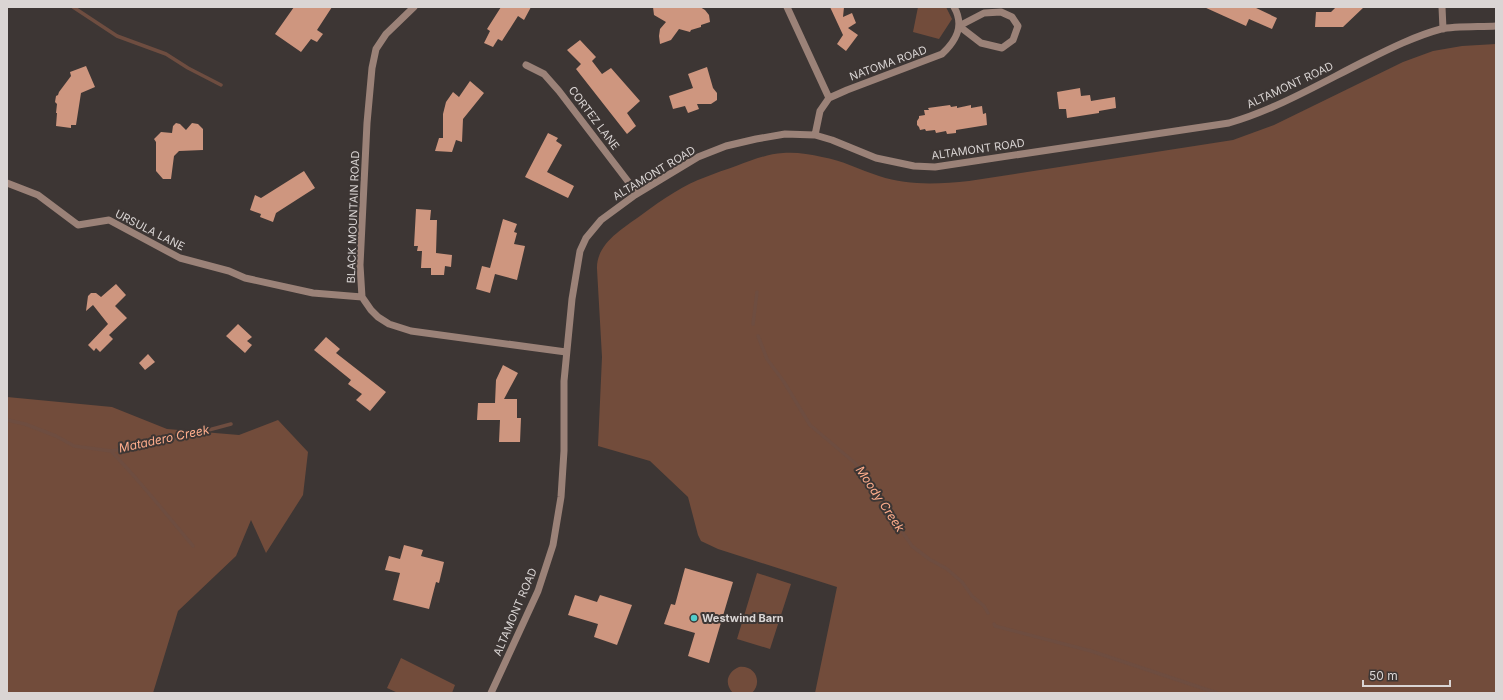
<svg xmlns="http://www.w3.org/2000/svg" width="1503" height="700" viewBox="0 0 1503 700" font-family="Inter,sans-serif">
<style>
.green{fill:#724c3b}
.lines{fill:none;stroke-linecap:round;stroke-linejoin:round}
.stream{stroke:#6e4d40;stroke-width:3.5}
.building{fill:#ce967f}
.minor{stroke:#9b8278;stroke-width:7}
.poi-dot{fill:#53cdcb;stroke:#3d3634;stroke-width:1.5}
.labels{text-anchor:middle;stroke-width:4;stroke-linejoin:round;paint-order:stroke}
.street-label{font-size:11px;fill:#dad5d4;stroke:#3d3634}
.poi-label{font-size:11px;font-weight:bold;fill:#dad5d4;stroke:#3d3634;text-anchor:start}
.water-label{font-size:12px;font-style:italic;fill:#fead8c;stroke:#3d3634}
</style>
<rect width="100%" height="100%" fill="#3d3634"/>
<path class="green" d="M918,7h28l6,12 -13,20 -26,-7z
M1496,44v649h-681l22,-106 -119,-38 -17,-8 -3,-6 -10,-38 -38,-36 -52,-15 4,-89 -5,-88c-1,-25 25,-40 43,-53 12,-9 23,-17 35,-24 19,-12 41,-19 61,-26 16,-6 31,-12 47,-13 13,-1 26,1 39,4 20,3 38,13 57,19 30,10 60,8 90,5l264,-41 41,-15 129,-63 30,-11 29,-5z
M7,397l105,10 55,22 72,6 39,-15 30,32 -5,43 -37,58 -15,-33 -15,36 -58,55 -25,82h-146z
M757,573l34,11 -21,65 -33,-10z
M401,658l54,27 -3,8h-54l-11,-5z
M739,667c16,-2 24,15 13,26h-19c-9,-9 -6,-21 6,-26z"/>
<g class="lines">
<path class="stream" d="M73,7l44,29 49,18 22,14 33,17
M753,324l4,-32
M758,336l9,23 17,23 26,43 45,38 57,83 17,13 18,10 15,13 10,14 12,10 4,7
M7,420l18,4 31,12 18,10 37,5 53,-9 67,-18
M111,451c29,30 55,63 82,95
M994,624l1,2 96,25 126,42"/>
</g>
<path class="building" d="M294,7h38l-15,23 6,4 -6,8 -6,-3 -10,13 -26,-18z
M501,7h30l-7,13 -6,-4 -16,25 -4,-2 -5,8 -9,-4 6,-12 -3,-2z
M653,7h47l5,3 4,5 1,7 -9,3v2l-10,3 -1,2 -11,-3 -8,11 -11,4 -1,-8 1,-7 6,-7 -12,-7z
M830,7h14l-1,10 9,-4 4,10 -8,5 10,7 -12,16 -9,-7 6,-9z
M1204,7h50l23,11 -5,11 -23,-10 -3,7z
M1336,7h28l-21,20h-28l1,-15h15z
M580,40l16,17 -4,4 10,13 9,-6 29,33 -13,12 9,13 -9,8 -51,-65 5,-5 -14,-14z
M86,66l9,21 -14,6 -5,32h-5v3l-15,-2 1,-13h-1l1,-9 -2,-2 1,-6 2,-1 1,-3 12,-16 -1,-4z
M707,67l6,21 4,5v7l-6,4h-14l2,5 -11,4 -3,-7 -12,3 -4,-13 24,-8 -5,-14z
M470,81l14,12 -21,26 -1,23 -6,-2 -4,12 -17,-1 4,-13h4v-24l3,-12 7,-10 6,5z
M1080,88l1,8 9,-1 1,6 24,-4 1,11 -17,3v2l-32,5 -1,-9h-7l-2,-17z
M950,105l1,2 6,-1v2l14,-3v3l11,-2 1,8 3,-1 1,12 -31,5v3l-9,1 -1,-3 -10,2 -1,-3 -9,1 -1,-2 -5,1 -1,-3 -2,-2v-4l2,-3v-2l6,-1 -1,-5h5l-1,-2z
M176,123l4,1 6,6 6,-7 6,1 5,5v21l-24,1 -5,5 -3,23h-8l-7,-8v-29l-2,-3 7,-7 11,1 1,-7z
M548,133l10,5 -2,3 6,4 -15,27 27,14 -6,12 -43,-21z
M304,171l11,17 -39,25 -3,9 -13,-5 1,-3 -11,-4 5,-15 6,3z
M416,209l15,1 -1,10h7l-1,33 16,2 -1,12 -6,-1 -1,9h-13v-7h-10l1,-17h-5l1,-5h-4z
M503,219l14,5 -3,8 3,1 -3,11 11,2 -8,34 -22,-6 -5,19 -14,-4 6,-23 8,2z
M116,284l10,11 -11,11 12,12 -18,17 4,4 -13,13 -4,-4 -2,3 -6,-6 20,-21 -15,-19 -7,6 2,-15 3,-3h5l5,4z
M238,324l14,13 -5,4 5,4 -7,8 -19,-17z
M326,337l14,12 -4,4 50,39 -16,19 -14,-11 6,-6 -14,-10 3,-4 -37,-30z
M148,354l7,8 -10,8 -6,-7z
M503,365l15,8 -14,26h13v19h4l-1,24h-21l1,-22h-23l1,-17h17l1,-23z
M404,545l19,5 -2,6 23,6 -5,21 -3,-1 -7,27 -36,-9 7,-27 -15,-3 4,-14 11,3z
M685,568l48,14 -24,81 -21,-7 7,-23 -31,-9 7,-20 4,1z
M575,595l22,7 3,-7 32,10 -15,40 -23,-8 4,-13 -30,-9z"/>
<g class="lines">
<path class="minor" d="M414,7l-28,27 -10,15 -4,19 -5,55 -7,142 2,32 9,13 7,7 11,7 22,7 155,21
M787,7l42,91
M1442,7l1,22
M1001,12l11,5 6,9 -5,14 -11,8 -21,-5 -22,-17 25,-13z
M526,65l18,9 15,17 71,93 5,11
M815,135l5,-24 9,-13 18,-8 95,-36c14,-13 23,-28 12,-47
M7,183l31,12 40,30 31,-5 71,38 49,13 16,7 68,15 49,4
M491,693l47,-102 15,-46 8,-48 3,-46v-70l8,-82 8,-48 6,-13 15,-18 34,-25 63,-38 28,-11 30,-7 29,-5 30,1 17,5 44,18 38,8 21,1 294,-44c48,-14 92,-40 136,-62 24,-12 50,-25 76,-32 14,-3 40,-2 55,-3"/>
</g>
<circle class="poi-dot" cx="694" cy="618" r="4"/>
<g class="labels">
<g class="street-label">
<text transform="translate(888 63) rotate(-20)" y="4">NATOMA ROAD</text>
<text transform="translate(1290 85) rotate(-25)" y="4">ALTAMONT ROAD</text>
<text transform="translate(594 118) rotate(53)" y="4">CORTEZ LANE</text>
<text transform="translate(978 149) rotate(-8)" y="4">ALTAMONT ROAD</text>
<text transform="translate(654 173) rotate(-31)" y="4">ALTAMONT ROAD</text>
<text transform="translate(353 217) rotate(-88)" y="4">BLACK MOUNTAIN ROAD</text>
<text transform="translate(150 230) rotate(27)" y="4">URSULA LANE</text>
<text transform="translate(515 612) rotate(-67)" y="4">ALTAMONT ROAD</text>
</g>
<g class="poi-label">
<text x="702" y="622">Westwind Barn</text>
</g>
<g class="water-label">
<text transform="translate(164 439) rotate(-12)" y="4">Matadero Creek</text>
<text transform="translate(880 499) rotate(56)" y="4">Moody Creek</text>
</g>
</g>
<rect width="1503" height="700" fill="none" stroke="#dad5d4" stroke-width="16"/>
<path d="M1363 680v6h87v-6" fill="none" stroke="#dad5d4" stroke-width="2"/>
<text x="1369" y="680" font-size="12" fill="#dad5d4" stroke="#3d3634" stroke-width="3" paint-order="stroke">50 m</text>
</svg>
